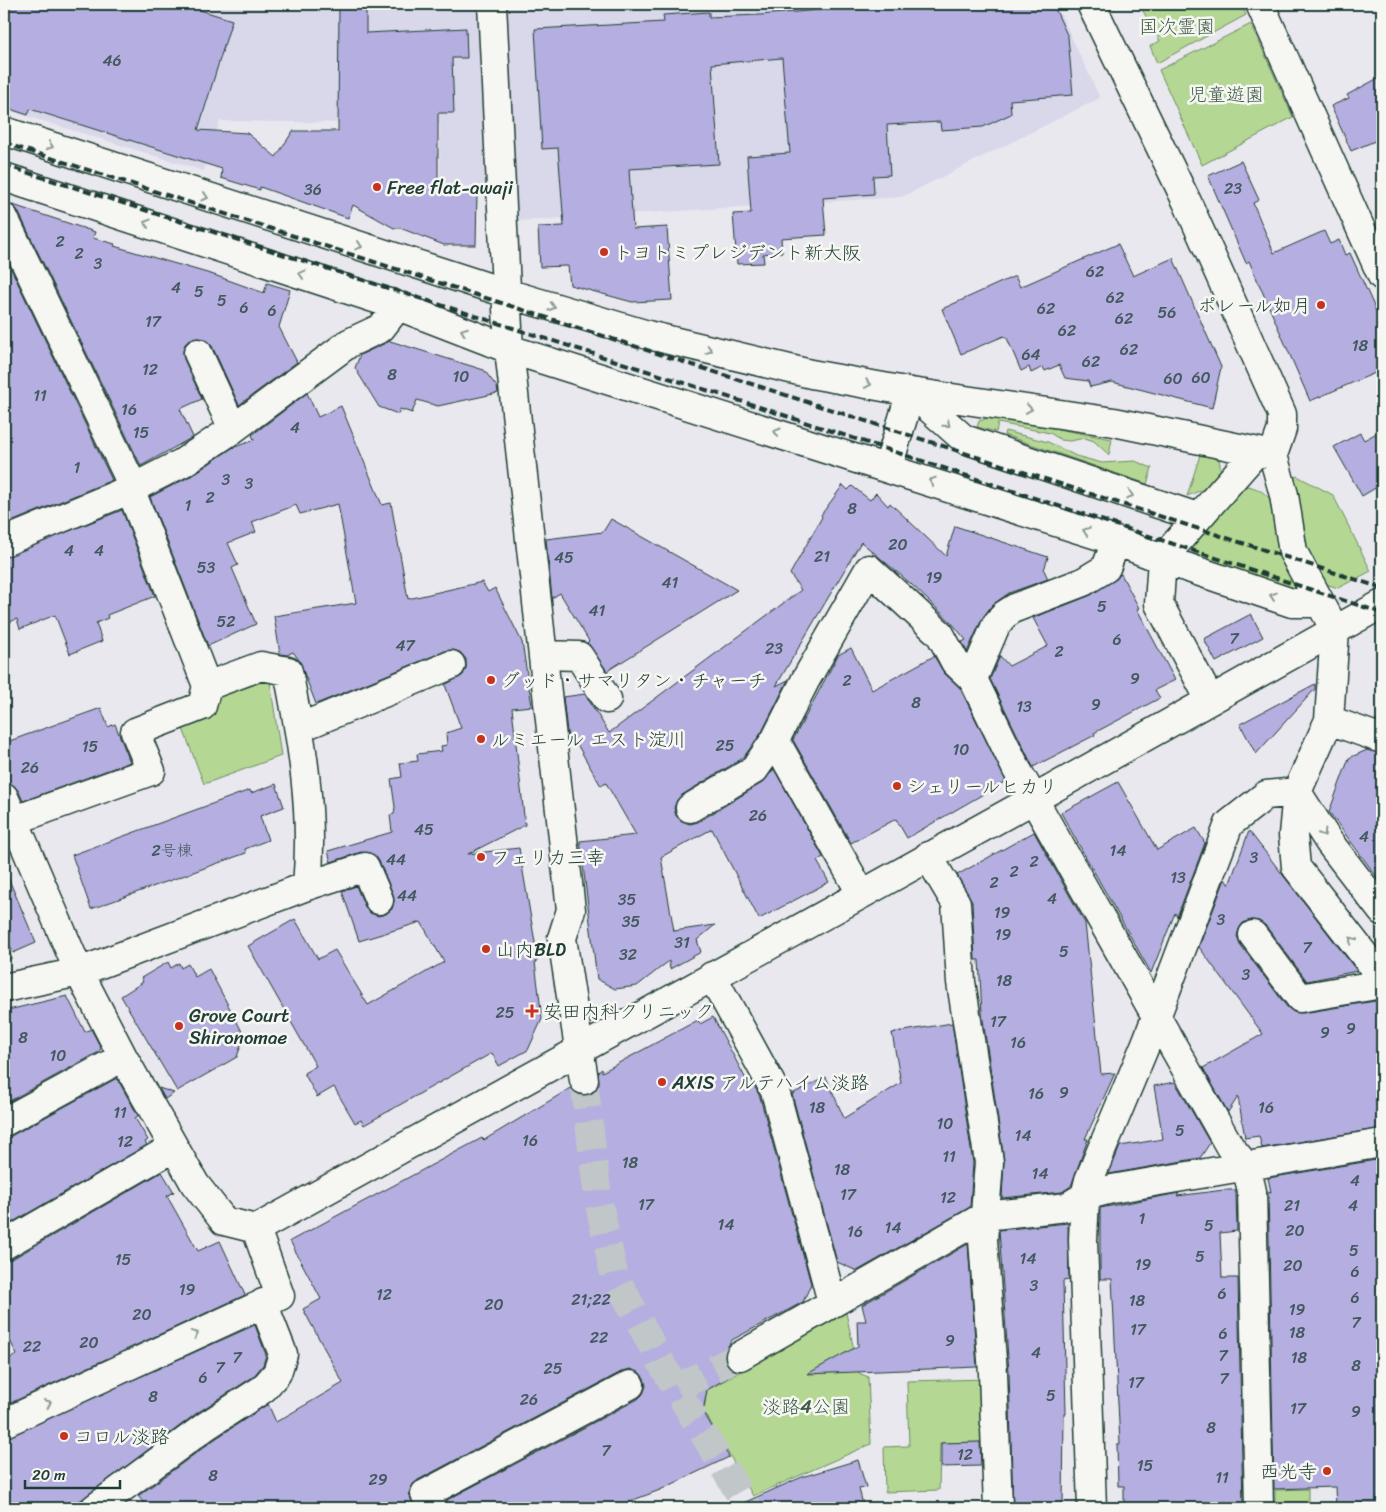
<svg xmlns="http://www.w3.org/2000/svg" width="1386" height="1512" viewBox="0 0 1386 1512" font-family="Sriracha,'Klee One',sans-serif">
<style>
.built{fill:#d9d7ea}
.green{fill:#b4d893;stroke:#6a8a64}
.building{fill:#b5aee0;stroke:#1f3d34}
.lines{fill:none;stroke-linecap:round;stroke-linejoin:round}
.street-tunnel{stroke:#c1c6c9;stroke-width:28;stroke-dasharray:28 14;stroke-linecap:butt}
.street-casing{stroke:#1f3d34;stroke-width:31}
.secondary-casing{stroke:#1f3d34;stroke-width:31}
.street{stroke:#f6f6f2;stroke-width:28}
.secondary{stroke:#f6f6f2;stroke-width:28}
.rail{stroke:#1f3d34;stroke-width:4;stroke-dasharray:8 4;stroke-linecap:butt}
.oneway{stroke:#8a9a93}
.poi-dot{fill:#c8321e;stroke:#f6f6f2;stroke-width:2}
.labels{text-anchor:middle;stroke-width:5;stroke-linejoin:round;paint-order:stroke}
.number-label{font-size:16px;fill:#44595f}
.park-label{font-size:19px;fill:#3d5c47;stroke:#f6f6f2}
.poi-label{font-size:19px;fill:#1f3d34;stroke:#f6f6f2;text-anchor:start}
</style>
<rect width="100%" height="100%" fill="#e9e8ee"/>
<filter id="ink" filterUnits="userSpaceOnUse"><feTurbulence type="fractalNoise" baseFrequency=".02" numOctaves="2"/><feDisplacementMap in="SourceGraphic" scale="10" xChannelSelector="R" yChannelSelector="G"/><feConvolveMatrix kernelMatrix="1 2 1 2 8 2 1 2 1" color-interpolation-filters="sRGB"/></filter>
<g filter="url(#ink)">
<path class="built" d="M4,4h474l8,182h-46v-62l-220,-3 -16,50 -200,-62z
M506,4h550l44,94 -198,99 -386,24z"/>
<path class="green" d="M1139,4h102l5,11 -89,48 -7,-17 10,-5z
M1251,24l42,93 -91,48 -43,-95z
M991,417l121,22 -3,16 -15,-14 -9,-3 -15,3 -9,-1 -11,-7 -52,-10 -2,9 -19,-5 2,-6z
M1005,431l43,11 28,14 26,7 33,-2 17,7 -5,16 -143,-49z
M1200,455l19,3 2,15 -17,16 -17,7z
M1297,476l36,19 38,76 -33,17 -18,-6 -19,-35 -8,-69z
M1248,486c13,3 20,9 28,21l23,77 -5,6 -98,-33 -5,-11 47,-55z
M259,675l11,6 11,75 -77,28 -22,-58 27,-10 12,-21z
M4,938l8,20 -8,2z
M846,1313l13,60 9,4 3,67 -118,52 -49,-85 3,-21z
M988,1379l2,63 -50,1 -1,47 -54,2 -1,-45 25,-1 -2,-65z
M1308,1489v19h-33v-18z"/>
<path class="building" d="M4,4h177l51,16 -34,110 49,3 29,24 17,-26h45l1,-127h27v29l100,-5 1,30h-15l2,55h-16v77l39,1 -1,54h-32l-44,-17h-6l-41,-23 -5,13 -88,-31v3l-39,-12 1,-9 -192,-60 -2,6 -24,-8z
M855,4h198l15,33 5,58 -63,5 1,14 -28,13 -42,3 -1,-8 -53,3 3,50 -17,1 1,18 -51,4 3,37 -45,3 1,14 -19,2 1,9 -27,1 -4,-50 18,-1 -4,-57 43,-3 -8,-95 -70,6 7,100 -90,5 4,60 34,-2 5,73 -40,2 -62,-17 -2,-19 -28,1 -2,-40 26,-1 -6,-78 -16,1 -7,-120 129,-7 -1,-7 46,-3v5l51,-2 95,-8z
M1382,76v62l-31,13 -20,-45 18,-8 -2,-3z
M1241,161l18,39 -6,3 21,50 50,-22 6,13 9,-4 6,15 5,-2 32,71v46l-72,31 -61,-140 -3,2 -38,-87z
M13,205l82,27 -2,6 22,6 -1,2 100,29 50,18 3,-10 23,7 -11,37 18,35 -58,43 -27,-59 -5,-5 -7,-3 -9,1 -6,5 -2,7 1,8 18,40 -22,10 13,28 -52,29 -123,-255z
M1118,244l15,32 40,-18 48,109 -9,41 -100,-26 -22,5 -2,-6 -23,-3 -6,-13 -14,6 -2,-4 -12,6 -2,-6 -8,4 -14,-33 -3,-2 -43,18 -19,-45 73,-33 5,11z
M4,254l108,226 -108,45z
M390,341l94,29 13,17 1,6 -60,13 -21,-6 -5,13 -12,-4 -2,5 -19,-7 -24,-39 5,-13z
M307,393l11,24 23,-11 41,99 9,-2 17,96 74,-17 6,10 7,-4 27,54 10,64 -20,2 13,117 -57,29 51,-6 19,112 -3,2 7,57 -14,31 -29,16 -7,-13 -128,72 -3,-5 -6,3 -21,-36 -17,10 -13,-24 12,-7 -68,-120 47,-27 23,40 17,-9 33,55 76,-43 -23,-40 -62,19 -17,-50 14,-5 9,21 5,6 8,3 8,-2 6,-5 2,-8 -1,-7 -14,-33 -5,-6 -13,-3 -30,10 -3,-11 64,-19 -2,-17 4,-1 1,-7 -4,-28 11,-2 -2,-14 18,-2 -1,-7 25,-3 -1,-5 6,-1 -1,-12 15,-5 -16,-43 18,-10 3,-7v-9l-6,-7 -7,-2 -8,1 -129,53 -17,-44 -6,-8 -6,3 -7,-1 -6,-38 82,-13 -18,-99 -38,10 -4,-9 -44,17 4,10 -28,11 10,22 -6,3 24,56 -48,22 -58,-149 41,-21 41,-28 22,-8 -2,-5z
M1382,430v54l-20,12 -28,-49 26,-14 4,7z
M843,485l5,5 4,-4 18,14 6,-7 12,13 2,-3 56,53 9,-30 93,31 -4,13 4,9 -39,14 -17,12 -10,14 -15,33 -5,-10 4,-2 -15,-18 -41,-39 -49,-41 -85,144 12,-6 -26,52 -19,26 -61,37 -5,5 -3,8 2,8 6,5 8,3 8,-2 64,-39 12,-14 49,88 -6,4 12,21 -70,37 -47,-90 -51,28 13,74 41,-6 -18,15 4,12 -31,17 -1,-8 -32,25 -22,3 -18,-10 -17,-138 56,-6 -30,-52 -5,3 -27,-47 -6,1 -5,-43 22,-3 24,39 192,-143 -11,-16 32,-57 -1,-2z
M122,510l33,86 -48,19 1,3 -12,5 6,18 -32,13 -15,-39 -35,14 -3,-10 -13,5v-67z
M611,519l126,71 -130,81 -20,-28 2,-2 -29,-48 -8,5 -6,-59 57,-7z
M1121,574l18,34 -2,1 38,71 -20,10 5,8 -66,35 1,2 -62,32 -43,-88 10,-23 9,10 39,-20 -15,-28 58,-23z
M1251,614l12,23 -47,25 -12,-23z
M851,648l21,42 62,-34 10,17 16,15 46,93 -99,57 -11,-19 -45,24 -58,-103 45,-85z
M1315,684v5l-59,65 -16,-30z
M101,708l7,19 7,-3 15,38 -107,39 -5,-11 -9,-7 -5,-14v-26z
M1367,750l15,4v130l-53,-72 20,-54z
M1118,782l39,68 39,-22 9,15 -28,74 -2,-4 -24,60 -90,-160z
M276,784l8,23 -24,9 8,24 -23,9 1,4 -155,56 -19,-54 178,-65 1,3z
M1249,831l108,140 -50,10 -41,-55 -7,-5 -8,-1 -8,3 -4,6 -2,7 3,8 47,63 7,5 9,1 72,-12 7,9v118l-120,20 -3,-12 -14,2 -7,-41 -10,15 -25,-44 60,-34 -64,-87 26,-68 4,6z
M1034,832l51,91 16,151 14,-1 -30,66h3l-17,47 -9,6 -60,6 2,-38 -22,-147 -3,-53h-4l-3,-58 -15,-27z
M4,868l32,75 -23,10 -9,-22z
M168,962l3,6 8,-5 2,5 7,-4 7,13 14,-8 38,72 -6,4 -4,12 -60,34 -56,-95 22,-14 -2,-4z
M67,996l18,36 6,-3 10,19 -2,4 -95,52v-93z
M713,1017l36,68 4,-2 7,14 51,187 -8,18 -71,38 -6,9 -2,7 3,8 5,5 7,2 -32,19 -4,21 26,46 -69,33 -48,18h-163l-2,-8 191,-101 5,-5 3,-8 -2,-8 -5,-6 -9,-3 -7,2 -205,109 -6,5 -3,8 6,15h-267l-10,-12 77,-57 53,-35 8,18 67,-39 -40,-74 18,-10 -31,-58 192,-103 2,2 87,-52 8,7h7l7,-3 6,-7 -1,-13 4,-3v3l96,-52 2,4z
M952,1023l21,140 -3,44 -113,64 -20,-9 -45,-168 34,-17 18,41 57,-35 -9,-50z
M117,1078l21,38 -3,2 13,22 -3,2 2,3 -143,82v-89l7,-2z
M1175,1082l35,61 -10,15 -91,16 11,-28 43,-7 -9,-53z
M159,1088l15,5 -9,6z
M1382,1159v349h-46l-1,-21 -61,2 -6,-298 3,1 -3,-14z
M162,1172l12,20 -7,4 31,55 22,-10 25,54 -241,111v-45l13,-6 -13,-27v-67l8,-2z
M1224,1190h12v3l1,38 -17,2 2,45h16l5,230h-119v-22h-6l-1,-42h3l-8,-165h-12v-71l79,-15 -2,3z
M1068,1223l1,57 -6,1 3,133h-2l-1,91h-3v3h-47l-4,-136 -10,-142z
M968,1244l9,123 -170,7 51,-28 -1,-25h9l-4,-16z
M255,1325l11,30 -3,10 -10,12 -56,36 -114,86 -20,9h-59v-70z
M980,1442l1,24 -40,1v-24z
M858,1460l8,27 -7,2 5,19h-132l70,-31z"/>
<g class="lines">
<path class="street-tunnel" d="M584,1080l14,119 16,75 50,94 84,140
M677,1388l63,-32"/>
<defs>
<path id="street" d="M492,4l17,345 62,561 -9,28 22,142
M1091,4l96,198 95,212v15l-9,26 11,40 9,57 42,78 -6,90 -32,72 -4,43 3,32 86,111
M4,131l502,162 142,42 163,39 100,18 203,30 159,33
M4,177l394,129 111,43 607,192 46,18 130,44h28
M4,218l123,256 8,27 72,185 54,-20 27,5c14,71 26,142 19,215l-228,86 -75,16
M198,353l35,76
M888,467l23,-75 53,47 233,78
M4,542l127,-53 51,-26 51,-34 116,-86 32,-15 17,-22
M543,655l36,1 28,43
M973,679l23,-54 8,-10 11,-7 68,-26 23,-14 10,-27
M1210,700l-51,-96 3,-45 94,-107
M1329,720l53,19
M299,728l152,-63
M1297,792l32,50 53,69
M4,797l75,175 44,85 72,127 29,37 32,8 24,67 -276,127
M690,808l64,-38 21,-30
M4,824l147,-53 -16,-39 67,-26 5,-20
M928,856l28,47 5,79 28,180 -6,78 10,133 5,135
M307,886l58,-19 14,33
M861,893l-86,-153 31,-61 63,-110 71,65 15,28 18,17 43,89 214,379 16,19 6,25 7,317
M1253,935l47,63 82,-14
M712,976l63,115 57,211
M4,1122l119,-65
M4,1245l170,-98
M740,1356l245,-140 82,-9 18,-11 27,-7 270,-46
M95,1508l111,-82 57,-37 14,-16 6,-19 -20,-51
M433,1508l-8,-14 205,-109
M1092,1508l-9,-268 2,-44 4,-16 58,-139 82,-217 37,-29 31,-3"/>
<path id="secondary" d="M1260,4l122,272
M256,1229l778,-430 348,-195"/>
</defs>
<use href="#street" class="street-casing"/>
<use href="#secondary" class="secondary-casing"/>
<use href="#street" class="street"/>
<use href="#secondary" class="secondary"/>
<path class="rail" d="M4,143c460,147 919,297 1378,445
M4,165l743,238 635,210"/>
</g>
<defs><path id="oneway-chevron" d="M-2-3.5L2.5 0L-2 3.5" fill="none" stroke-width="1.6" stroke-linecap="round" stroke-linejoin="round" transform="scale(1.25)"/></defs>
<g class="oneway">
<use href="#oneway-chevron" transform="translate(50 146) rotate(18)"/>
<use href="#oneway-chevron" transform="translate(205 197) rotate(18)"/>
<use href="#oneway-chevron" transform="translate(147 223) rotate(-162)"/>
<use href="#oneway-chevron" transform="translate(359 246) rotate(18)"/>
<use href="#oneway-chevron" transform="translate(302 274) rotate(-162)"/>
<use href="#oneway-chevron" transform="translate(552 307) rotate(16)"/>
<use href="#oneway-chevron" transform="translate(464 331) rotate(-159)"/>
<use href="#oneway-chevron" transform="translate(709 350) rotate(14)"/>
<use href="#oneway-chevron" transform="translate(868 384) rotate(10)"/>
<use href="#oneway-chevron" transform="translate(1029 409) rotate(8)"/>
<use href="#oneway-chevron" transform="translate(947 424) rotate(41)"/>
<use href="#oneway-chevron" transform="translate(777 432) rotate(-163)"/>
<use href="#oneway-chevron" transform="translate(932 481) rotate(-162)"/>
<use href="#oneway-chevron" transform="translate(1130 495) rotate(19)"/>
<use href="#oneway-chevron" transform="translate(1086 531) rotate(-162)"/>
<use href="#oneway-chevron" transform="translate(1273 596) rotate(-162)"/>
<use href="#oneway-chevron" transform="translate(1323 833) rotate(57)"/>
<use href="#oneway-chevron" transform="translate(1352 940) rotate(-128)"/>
<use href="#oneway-chevron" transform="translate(195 1334) rotate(-25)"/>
<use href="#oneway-chevron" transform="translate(48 1403) rotate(-25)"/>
</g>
</g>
<g class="poi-dot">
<circle cx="377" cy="187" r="5"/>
<circle cx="604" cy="252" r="5"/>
<circle cx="1321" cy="305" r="5"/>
<circle cx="491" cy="680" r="5"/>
<circle cx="481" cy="739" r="5"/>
<circle cx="897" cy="786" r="5"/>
<circle cx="481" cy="857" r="5"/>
<circle cx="486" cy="949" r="5"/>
<path d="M529.5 1003.5h5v5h5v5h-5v5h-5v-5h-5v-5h5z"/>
<circle cx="179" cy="1026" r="5"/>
<circle cx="662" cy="1082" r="5"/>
<circle cx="64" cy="1436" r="5"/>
<circle cx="1327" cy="1471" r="5"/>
</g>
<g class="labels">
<g class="number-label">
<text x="112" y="66">46</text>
<text x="1233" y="194">23</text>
<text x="313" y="195">36</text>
<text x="60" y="247">2</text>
<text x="79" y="259">2</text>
<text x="98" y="269">3</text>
<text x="1095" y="277">62</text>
<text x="176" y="293">4</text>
<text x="199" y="297">5</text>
<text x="1115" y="303">62</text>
<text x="222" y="306">5</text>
<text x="244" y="313">6</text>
<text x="1046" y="314">62</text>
<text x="272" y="316">6</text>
<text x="1167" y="318">56</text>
<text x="1124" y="324">62</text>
<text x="153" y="327">17</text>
<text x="1067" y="336">62</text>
<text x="1360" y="351">18</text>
<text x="1129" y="355">62</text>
<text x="1031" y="360">64</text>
<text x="1091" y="367">62</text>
<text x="150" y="375">12</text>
<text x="392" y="380">8</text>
<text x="461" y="382">10</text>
<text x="1201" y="383">60</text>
<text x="1173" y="384">60</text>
<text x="40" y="401">11</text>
<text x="129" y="415">16</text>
<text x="295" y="433">4</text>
<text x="141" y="438">15</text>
<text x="77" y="473">1</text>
<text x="226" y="485">3</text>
<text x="249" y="489">3</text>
<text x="210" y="503">2</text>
<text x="188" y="511">1</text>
<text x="852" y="514">8</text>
<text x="898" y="550">20</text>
<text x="69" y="556">4</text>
<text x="99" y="556">4</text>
<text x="822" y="562">21</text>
<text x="564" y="563">45</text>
<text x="206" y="573">53</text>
<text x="934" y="583">19</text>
<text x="670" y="588">41</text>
<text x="1102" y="612">5</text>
<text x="597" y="616">41</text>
<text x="226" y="627">52</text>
<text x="1234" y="644">7</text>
<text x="1117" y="645">6</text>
<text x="405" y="651">47</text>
<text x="774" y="654">23</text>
<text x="1059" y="657">2</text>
<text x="1135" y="684">9</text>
<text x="847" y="686">2</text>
<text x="916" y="708">8</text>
<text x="1096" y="710">9</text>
<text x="1024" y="712">13</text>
<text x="725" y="751">25</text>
<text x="90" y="752">15</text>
<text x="961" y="755">10</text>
<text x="30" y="773">26</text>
<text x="758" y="821">26</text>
<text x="424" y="835">45</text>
<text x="1364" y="842">4</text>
<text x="172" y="856">2号棟</text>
<text x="1118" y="856">14</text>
<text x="1254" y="863">3</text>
<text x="396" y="865">44</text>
<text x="1034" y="867">2</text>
<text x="1014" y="877">2</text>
<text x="1178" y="883">13</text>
<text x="994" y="888">2</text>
<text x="407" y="901">44</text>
<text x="1052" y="904">4</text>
<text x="627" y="905">35</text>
<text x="1002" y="918">19</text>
<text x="1221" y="925">3</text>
<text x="631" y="927">35</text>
<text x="1003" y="940">19</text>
<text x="682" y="948">31</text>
<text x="1307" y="953">7</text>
<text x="1064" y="957">5</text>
<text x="628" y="960">32</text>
<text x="1246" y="980">3</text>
<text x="1004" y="986">18</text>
<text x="505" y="1018">25</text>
<text x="998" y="1027">17</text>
<text x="1351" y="1034">9</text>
<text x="1325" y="1038">9</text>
<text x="23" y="1043">8</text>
<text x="1018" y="1048">16</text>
<text x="58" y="1061">10</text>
<text x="1064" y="1098">9</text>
<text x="1036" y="1099">16</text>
<text x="817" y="1113">18</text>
<text x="1266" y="1113">16</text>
<text x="120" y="1118">11</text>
<text x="945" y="1129">10</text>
<text x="1180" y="1136">5</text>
<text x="1023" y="1141">14</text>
<text x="530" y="1146">16</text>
<text x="125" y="1147">12</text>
<text x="949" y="1162">11</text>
<text x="630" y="1168">18</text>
<text x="842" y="1175">18</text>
<text x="1040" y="1179">14</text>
<text x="1355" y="1186">4</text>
<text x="848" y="1200">17</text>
<text x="948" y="1203">12</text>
<text x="646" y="1210">17</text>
<text x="1292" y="1211">21</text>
<text x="1353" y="1211">4</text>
<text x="1142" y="1224">1</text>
<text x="726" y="1230">14</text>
<text x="1209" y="1231">5</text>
<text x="893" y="1233">14</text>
<text x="1295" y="1236">20</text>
<text x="855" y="1237">16</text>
<text x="1354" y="1256">5</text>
<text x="1200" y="1262">5</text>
<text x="1028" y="1264">14</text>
<text x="123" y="1265">15</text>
<text x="1143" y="1270">19</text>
<text x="1293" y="1271">20</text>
<text x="1355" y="1277">6</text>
<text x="1034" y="1291">3</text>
<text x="187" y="1295">19</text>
<text x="1222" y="1299">6</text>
<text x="384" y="1300">12</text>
<text x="1355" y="1303">6</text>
<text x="591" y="1305">21;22</text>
<text x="1137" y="1306">18</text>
<text x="494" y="1310">20</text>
<text x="1297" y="1315">19</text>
<text x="142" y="1320">20</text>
<text x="1356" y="1328">7</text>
<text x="1138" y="1335">17</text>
<text x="1297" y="1338">18</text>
<text x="1223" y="1339">6</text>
<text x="599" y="1343">22</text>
<text x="950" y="1346">9</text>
<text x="89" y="1348">20</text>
<text x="32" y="1352">22</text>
<text x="1036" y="1358">4</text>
<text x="1223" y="1361">7</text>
<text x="237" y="1363">7</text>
<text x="1299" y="1363">18</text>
<text x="1356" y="1371">8</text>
<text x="220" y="1373">7</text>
<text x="553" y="1374">25</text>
<text x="203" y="1383">6</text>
<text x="1224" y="1384">7</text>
<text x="1136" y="1388">17</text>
<text x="1051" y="1401">5</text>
<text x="153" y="1402">8</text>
<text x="529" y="1405">26</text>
<text x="1298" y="1414">17</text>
<text x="1356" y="1417">9</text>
<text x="1211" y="1433">8</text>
<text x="606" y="1456">7</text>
<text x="965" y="1460">12</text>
<text x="1145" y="1471">15</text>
<text x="213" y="1481">8</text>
<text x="1222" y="1483">11</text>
<text x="378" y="1485">29</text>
</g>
<g class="park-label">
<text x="1177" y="33">国次霊園</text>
<text x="1226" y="101">児童遊園</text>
<text x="806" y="1413">淡路4公園</text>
</g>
<g class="poi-label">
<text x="387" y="194">Free flat-awaji</text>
<text x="614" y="259">トヨトミプレジデント新大阪</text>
<text x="1311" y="312" text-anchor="end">ポレール如月</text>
<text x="501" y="687">グッド・サマリタン・チャーチ</text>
<text x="491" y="746">ルミエール エスト淀川</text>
<text x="907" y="793">シェリールヒカリ</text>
<text x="491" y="864">フェリカ三幸</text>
<text x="496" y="956">山内BLD</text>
<text x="543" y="1018">安田内科クリニック</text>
<text x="189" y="1022">Grove Court<tspan x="189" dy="22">Shironomae</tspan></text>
<text x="672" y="1089">AXIS アルテハイム淡路</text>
<text x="74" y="1443">コロル淡路</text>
<text x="1317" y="1478" text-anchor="end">西光寺</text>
</g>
</g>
<rect width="1386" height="1512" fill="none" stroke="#f6f6f2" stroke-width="20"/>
<rect x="10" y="10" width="1366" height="1492" fill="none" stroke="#1f3d34" stroke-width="2" filter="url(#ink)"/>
<path d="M25 1480v8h95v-8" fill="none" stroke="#1f3d34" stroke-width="2.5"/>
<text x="32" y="1480" font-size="15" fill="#1f3d34" stroke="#f6f6f2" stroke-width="4" paint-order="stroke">20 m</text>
</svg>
